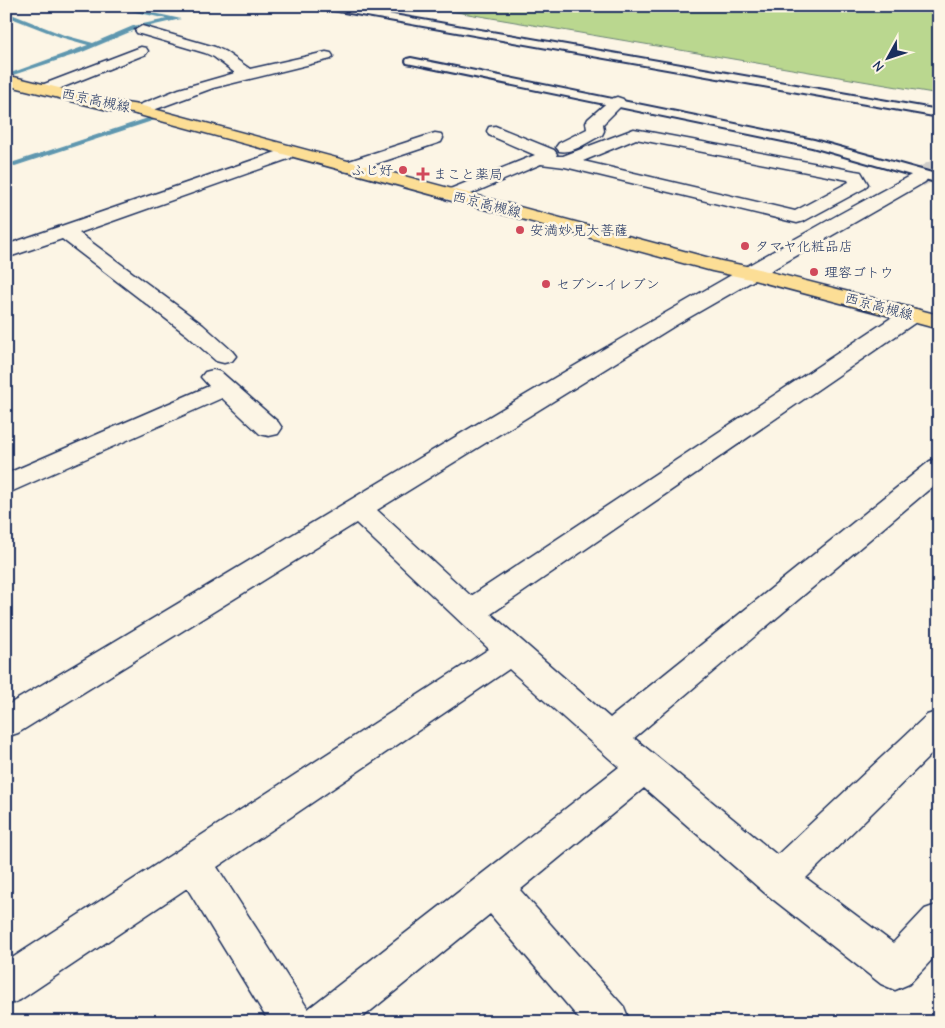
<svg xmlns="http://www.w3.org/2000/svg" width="945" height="1028" viewBox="0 0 945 1028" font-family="'Comic Neue','Klee One',sans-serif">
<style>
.green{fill:#bad78f;stroke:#6a8376}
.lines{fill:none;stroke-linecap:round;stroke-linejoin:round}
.stream{fill:#5e97af;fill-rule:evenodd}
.street-tunnel{stroke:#cfcdca;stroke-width:19;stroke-dasharray:19 9;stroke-linecap:butt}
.lane-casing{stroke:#1b2f5e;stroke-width:4}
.street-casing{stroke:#1b2f5e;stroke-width:3}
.primary-casing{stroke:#1b2f5e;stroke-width:3}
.lane{fill:#fcf5e5;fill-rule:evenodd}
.street{fill:#fcf5e5;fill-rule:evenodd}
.primary{fill:#fcde96;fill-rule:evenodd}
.rail{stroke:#1b2f5e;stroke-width:2}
.poi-dot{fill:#d1495b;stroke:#fcf5e5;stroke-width:2}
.labels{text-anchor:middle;stroke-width:5;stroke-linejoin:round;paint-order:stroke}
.far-street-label{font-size:14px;fill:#1b2f5e;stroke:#fcf5e5}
.far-poi-label{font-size:14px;fill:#1b2f5e;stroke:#fcf5e5;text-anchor:start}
</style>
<rect width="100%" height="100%" fill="#fcf5e5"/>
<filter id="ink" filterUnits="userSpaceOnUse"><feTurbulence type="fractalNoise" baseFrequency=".02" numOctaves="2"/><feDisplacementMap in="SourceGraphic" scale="10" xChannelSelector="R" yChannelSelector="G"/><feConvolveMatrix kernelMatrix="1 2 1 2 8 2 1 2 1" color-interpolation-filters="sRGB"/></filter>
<g filter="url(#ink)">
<path class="green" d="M421,6h518v88z"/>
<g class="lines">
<path class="stream" d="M109,6h13l59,13 -44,10 -57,24 -67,22 -5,-1 80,-29 -28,-8 -54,-21v-4l58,23 29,8 40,-17 34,-7z
M148,118l7,2 -140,46 -7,-2z"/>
<path class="street-tunnel" d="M919,178l20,-11"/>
<defs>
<path id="lane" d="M411,58l403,82 125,35v8l-127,-36 -405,-84 -1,-2 1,-2z"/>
<path id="street" d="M142,26l73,21 9,4 26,18 76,-17 5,1 2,3 -2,3 -118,29 -73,27 -6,-2 -2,-3 2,-3 45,-18 56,-16 -21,-16 -9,-4 -68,-20 -2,-3z
M141,47l5,1 2,3 -2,3 -95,38h-12l-2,-3 2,-3z
M617,97l6,2 2,3 -22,22 1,7 -2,4c-13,6 -29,19 -43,16l-3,-4 3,-4 28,-14 -1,-6 2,-4 23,-20z
M495,126l59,24 3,4 -1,2h7l71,-27 221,42 6,1 7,12 -3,4 -61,33 -7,2 -232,-56 -24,-3 -82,35 -7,2 -7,-2 -2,-4 2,-4 90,-36 -46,-20 -2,-4 2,-4zM636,139l212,41 1,2 -54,29 -212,-50z
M435,133l6,1 2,4 -2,4 -86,29 -6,1 -6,-1 -3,-4 3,-4z
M285,149l6,1 3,4 -3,4 -212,75 124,92 29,26 4,5 -4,5 -8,2 -8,-2 -29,-26 -125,-96 -56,19v-13z
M919,173l6,1 3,4 -3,4 -249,143 -299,185 94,86 432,-286 8,-2 8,2 3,5 -3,5 -428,294 119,104 320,-257 9,-3v23l-305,257 143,117 150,-140 12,-4v36l-133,131 87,65 32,-34 14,-5v48l-30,32 -14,6 -14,-6 -116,-91 -121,-105 -124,102 104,117 6,15h-48l-92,-108 -133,108h-88l-82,-134 -167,112 -14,6v-44l483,-313 -133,-126 -338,210 -12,4v-31c302,-178 598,-365 907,-532zM509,669l110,98 -311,242 -91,-142z
M213,370l8,2 57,50 4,6 -4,6 -9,2 -9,-2 -38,-36 -216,96v-20l203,-88 -8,-9 4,-5z"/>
<path id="primary" d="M6,75l106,26 27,4 582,156 30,6 188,48v14l-189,-50 -38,-8 -580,-158 -20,-2 -106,-26z"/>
</defs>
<use href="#lane" class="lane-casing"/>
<use href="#street" class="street-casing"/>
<use href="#primary" class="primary-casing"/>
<use href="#lane" class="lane"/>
<use href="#street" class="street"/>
<use href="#primary" class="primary"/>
<path class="rail" d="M304,6l635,112
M348,6l591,103"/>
</g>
</g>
<g class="poi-dot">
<circle cx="403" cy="170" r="5"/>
<path d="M420.5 166.5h5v5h5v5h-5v5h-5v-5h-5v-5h5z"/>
<circle cx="520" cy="230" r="5"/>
<circle cx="745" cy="246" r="5"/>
<circle cx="814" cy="272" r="5"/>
<circle cx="546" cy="284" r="5"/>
</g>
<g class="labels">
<g class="far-street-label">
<text transform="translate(96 100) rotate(12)" y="5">西京高槻線</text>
<text transform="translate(487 204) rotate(14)" y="5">西京高槻線</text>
<text transform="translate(879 306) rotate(15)" y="5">西京高槻線</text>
</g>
<g class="far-poi-label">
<text x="393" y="175" text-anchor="end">ふじ好</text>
<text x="433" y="179">まこと薬局</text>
<text x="530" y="235">安満妙見大菩薩</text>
<text x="755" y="251">タマヤ化粧品店</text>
<text x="824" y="277">理容ゴトウ</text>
<text x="556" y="289">セブン-イレブン</text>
</g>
</g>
<rect width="945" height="1028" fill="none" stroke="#fcf5e5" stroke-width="25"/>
<rect x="12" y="12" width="920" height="1003" fill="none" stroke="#1b2f5e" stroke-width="2" filter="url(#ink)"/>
<g transform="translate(888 58) rotate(230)" stroke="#fcf5e5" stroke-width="4" paint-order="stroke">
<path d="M0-4L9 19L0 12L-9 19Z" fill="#1b2f5e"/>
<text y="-8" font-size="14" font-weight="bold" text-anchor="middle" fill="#1b2f5e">N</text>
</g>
</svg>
